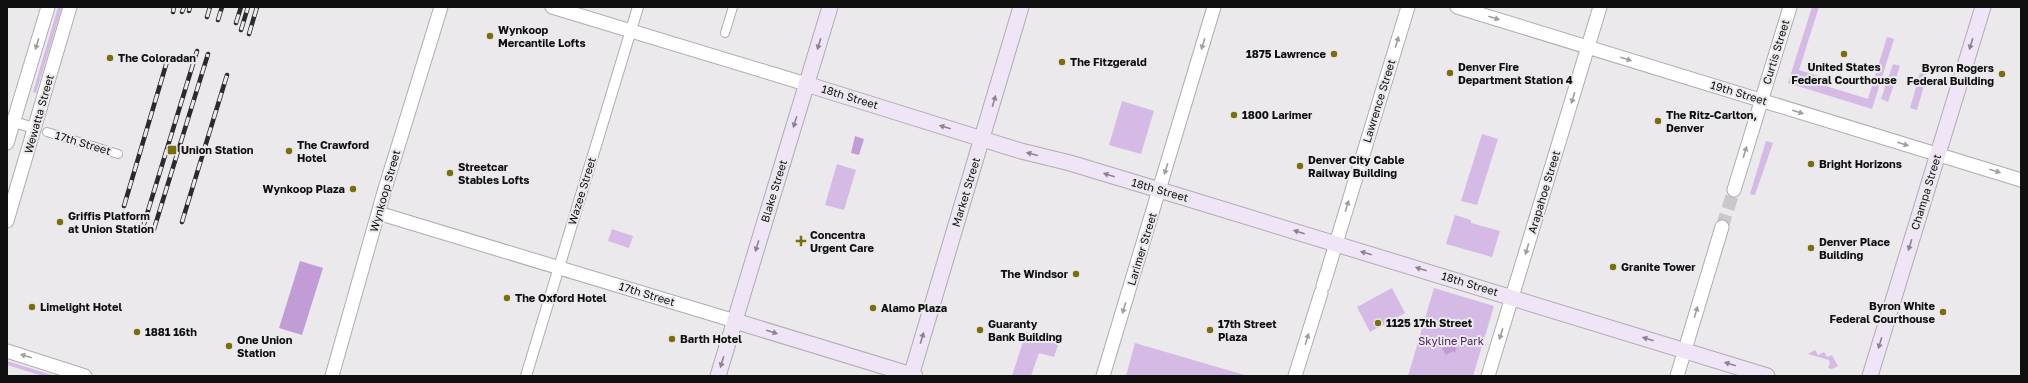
<svg xmlns="http://www.w3.org/2000/svg" width="2028" height="383" viewBox="0 0 2028 383" font-family="'Golos Text',sans-serif">
<style>
.green{fill:#d4bae4}
.water{fill:#c19cd7}
.lines{fill:none;stroke-linecap:round;stroke-linejoin:round}
.tertiary-tunnel{stroke:#cac8cb;stroke-width:13;stroke-dasharray:13 6;stroke-linecap:butt}
.pedestrian-casing{stroke:#aeacaf;stroke-width:10}
.minor-casing{stroke:#aeacaf;stroke-width:12}
.tertiary-casing{stroke:#aeacaf;stroke-width:15}
.secondary-casing{stroke:#aeacaf;stroke-width:17}
.pedestrian{stroke:#fff;stroke-width:8}
.minor{stroke:#fff;stroke-width:10}
.tertiary{stroke:#fff;stroke-width:13}
.secondary{stroke:#f0e4f7;stroke-width:15}
.rail-casing{stroke:#2b2a2c;stroke-width:4.5}
.rail{stroke:#ebe9ec;stroke-width:3;stroke-dasharray:9;stroke-linecap:butt}
.oneway{fill:#9f9f9f}
.oneway2{fill:#8b848f}
.poi-dot{fill:#796e0c;stroke:#ebe9ec;stroke-width:1.5}
.labels{text-anchor:middle;stroke-width:4;stroke-linejoin:round;paint-order:stroke}
.poi-label{font-size:11px;font-weight:bold;fill:#0f0f10;stroke:#ebe9ec;text-anchor:start}
.street-label{font-size:11px;fill:#0f0f10;stroke:#ebe9ec}
.park-label{font-size:11px;fill:#512369;stroke:#ebe9ec}
</style>
<rect width="100%" height="100%" fill="#ebe9ec"/>
<path class="green" d="M58,7h4l-26,86 -3,-1z
M1812,7h7l-20,63 19,6 -2,7 52,16 19,-62 7,2 -22,70 -84,-26z
M1893,64l7,2 -12,36 -7,-3z
M1920,73l7,2 -10,35 -7,-2z
M1122,101l32,10 -13,43 -32,-9z
M1482,134l16,5 -21,66 -16,-4z
M1766,141l7,2 -18,52 -5,-1z
M837,164l19,6 -12,40 -19,-5z
M1455,215l16,5v3l29,8 -8,26 -46,-13z
M612,229l21,7 -4,12 -21,-7z
M1392,288l13,25 -35,19 -13,-25z
M1434,288l60,18 -21,70h-65z
M1026,332l33,10 -5,15 -15,-4 -8,23h-19z
M1135,343l113,33h-122z
M1815,350l3,5 6,-3 3,5 5,-2 6,11 -6,3 -4,-1 2,-5 -1,-3 -21,-6z
M7,361l48,15h-12l-36,-11z"/>
<path class="water" d="M855,136l9,3 -5,16 -8,-2z
M300,261l23,7 -21,67 -23,-7z
M1450,336l3,7 -2,1 6,5 -3,4 -1,-2 -7,4 -4,-7 4,-2 -1,-2 6,-3z"/>
<g class="lines">
<path class="tertiary-tunnel" d="M1722,227l12,-37"/>
<defs>
<path id="pedestrian" d="M725,33l8,-26
M47,132l71,22"/>
<path id="minor" d="M7,120l27,8
M526,376l112,-369"/>
<path id="tertiary" d="M552,7l254,77
M1457,7l564,173
M7,143l41,-136
M1734,190l56,-183
M378,213l357,108
M7,221l63,-214
M1323,286l85,-279
M7,351l78,25
M332,376l52,-184 57,-185
M1103,376l111,-369
M1295,376l26,-83
M1488,376l112,-369
M1677,376l45,-149"/>
<path id="secondary" d="M806,84l215,67 49,12 106,32 591,181
M735,321l180,55
M718,376l112,-369
M911,376l110,-369
M1870,376l113,-369"/>
</defs>
<use href="#pedestrian" class="pedestrian-casing"/>
<use href="#minor" class="minor-casing"/>
<use href="#tertiary" class="tertiary-casing"/>
<use href="#secondary" class="secondary-casing"/>
<use href="#pedestrian" class="pedestrian"/>
<use href="#minor" class="minor"/>
<use href="#tertiary" class="tertiary"/>
<use href="#secondary" class="secondary"/>
<defs>
<path id="rail" d="M189,11l1,-4
M173,12l1,-5
M182,12l2,-5
M207,17l3,-10
M218,20l4,-13
M236,23l5,-16
M241,30l7,-23
M249,34l8,-27
M124,206l44,-148
M182,222l45,-147
M143,227l54,-176
M154,229l54,-175"/>
</defs>
<use href="#rail" class="rail-casing"/>
<use href="#rail" class="rail"/>
</g>
<defs><path id="oneway-solid" d="M-6-.8H1V-3.2L6.5 0L1 3.2V.8H-6Z"/></defs>
<g class="oneway">
<use href="#oneway-solid" transform="translate(1494 18) rotate(17)"/>
<use href="#oneway-solid" transform="translate(1397 42) rotate(-73)"/>
<use href="#oneway-solid" transform="translate(37 44) rotate(107)"/>
<use href="#oneway-solid" transform="translate(1203 44) rotate(107)"/>
<use href="#oneway-solid" transform="translate(1626 59) rotate(17)"/>
<use href="#oneway-solid" transform="translate(1573 98) rotate(107)"/>
<use href="#oneway-solid" transform="translate(1798 112) rotate(17)"/>
<use href="#oneway-solid" transform="translate(1903 144) rotate(17)"/>
<use href="#oneway-solid" transform="translate(1745 152) rotate(-73)"/>
<use href="#oneway-solid" transform="translate(1166 169) rotate(107)"/>
<use href="#oneway-solid" transform="translate(1995 171) rotate(17)"/>
<use href="#oneway-solid" transform="translate(1347 206) rotate(-73)"/>
<use href="#oneway-solid" transform="translate(1527 249) rotate(107)"/>
<use href="#oneway-solid" transform="translate(1124 308) rotate(107)"/>
<use href="#oneway-solid" transform="translate(1696 312) rotate(-73)"/>
<use href="#oneway-solid" transform="translate(1501 334) rotate(107)"/>
<use href="#oneway-solid" transform="translate(1307 339) rotate(-73)"/>
<use href="#oneway-solid" transform="translate(26 356) rotate(-163)"/>
</g>
<g class="oneway2">
<use href="#oneway-solid" transform="translate(819 44) rotate(107)"/>
<use href="#oneway-solid" transform="translate(1971 44) rotate(107)"/>
<use href="#oneway-solid" transform="translate(994 101) rotate(-74)"/>
<use href="#oneway-solid" transform="translate(795 122) rotate(107)"/>
<use href="#oneway-solid" transform="translate(945 127) rotate(-164)"/>
<use href="#oneway-solid" transform="translate(1032 154) rotate(-165)"/>
<use href="#oneway-solid" transform="translate(1109 175) rotate(-163)"/>
<use href="#oneway-solid" transform="translate(1299 232) rotate(-163)"/>
<use href="#oneway-solid" transform="translate(1910 245) rotate(107)"/>
<use href="#oneway-solid" transform="translate(757 246) rotate(107)"/>
<use href="#oneway-solid" transform="translate(1366 253) rotate(-164)"/>
<use href="#oneway-solid" transform="translate(1421 269) rotate(-163)"/>
<use href="#oneway-solid" transform="translate(772 332) rotate(17)"/>
<use href="#oneway-solid" transform="translate(922 338) rotate(-73)"/>
<use href="#oneway-solid" transform="translate(1648 339) rotate(-163)"/>
<use href="#oneway-solid" transform="translate(1880 343) rotate(107)"/>
<use href="#oneway-solid" transform="translate(722 362) rotate(107)"/>
<use href="#oneway-solid" transform="translate(1730 364) rotate(-162)"/>
</g>
<g class="poi-dot">
<circle cx="490" cy="36" r="4"/>
<circle cx="1334" cy="54" r="4"/>
<circle cx="1844" cy="54" r="4"/>
<circle cx="110" cy="58" r="4"/>
<circle cx="1062" cy="62" r="4"/>
<circle cx="1450" cy="73" r="4"/>
<circle cx="2002" cy="74" r="4"/>
<circle cx="1234" cy="115" r="4"/>
<circle cx="1658" cy="121" r="4"/>
<rect x="167" y="145" width="10" height="10" rx="2"/>
<circle cx="289" cy="151" r="4"/>
<circle cx="1811" cy="164" r="4"/>
<circle cx="1300" cy="166" r="4"/>
<circle cx="450" cy="173" r="4"/>
<circle cx="353" cy="189" r="4"/>
<circle cx="60" cy="222" r="4"/>
<path d="M799 235h4v4h4v4h-4v4h-4v-4h-4v-4h4z"/>
<circle cx="1811" cy="248" r="4"/>
<circle cx="1613" cy="267" r="4"/>
<circle cx="1076" cy="274" r="4"/>
<circle cx="507" cy="298" r="4"/>
<circle cx="32" cy="307" r="4"/>
<circle cx="873" cy="308" r="4"/>
<circle cx="1943" cy="312" r="4"/>
<circle cx="1378" cy="323" r="4"/>
<circle cx="980" cy="330" r="4"/>
<circle cx="1210" cy="330" r="4"/>
<circle cx="137" cy="332" r="4"/>
<circle cx="672" cy="339" r="4"/>
<circle cx="229" cy="346" r="4"/>
</g>
<g class="labels">
<g class="poi-label">
<text x="498" y="34">Wynkoop<tspan x="498" dy="13">Mercantile Lofts</tspan></text>
<text x="1326" y="58" text-anchor="end">1875 Lawrence</text>
<text x="118" y="62">The Coloradan</text>
<text x="1070" y="66">The Fitzgerald</text>
<text x="1458" y="71">Denver Fire<tspan x="1458" dy="13">Department Station 4</tspan></text>
<text x="1844" y="71" text-anchor="middle">United States<tspan x="1844" dy="13">Federal Courthouse</tspan></text>
<text x="1994" y="72" text-anchor="end">Byron Rogers<tspan x="1994" dy="13">Federal Building</tspan></text>
<text x="1242" y="119">1800 Larimer</text>
<text x="1666" y="119">The Ritz-Carlton,<tspan x="1666" dy="13">Denver</tspan></text>
<text x="297" y="149">The Crawford<tspan x="297" dy="13">Hotel</tspan></text>
<text x="181" y="154">Union Station</text>
<text x="1308" y="164">Denver City Cable<tspan x="1308" dy="13">Railway Building</tspan></text>
<text x="1819" y="168">Bright Horizons</text>
<text x="458" y="171">Streetcar<tspan x="458" dy="13">Stables Lofts</tspan></text>
<text x="345" y="193" text-anchor="end">Wynkoop Plaza</text>
<text x="68" y="220">Griffis Platform<tspan x="68" dy="13">at Union Station</tspan></text>
<text x="810" y="239">Concentra<tspan x="810" dy="13">Urgent Care</tspan></text>
<text x="1819" y="246">Denver Place<tspan x="1819" dy="13">Building</tspan></text>
<text x="1621" y="271">Granite Tower</text>
<text x="1068" y="278" text-anchor="end">The Windsor</text>
<text x="515" y="302">The Oxford Hotel</text>
<text x="1935" y="310" text-anchor="end">Byron White<tspan x="1935" dy="13">Federal Courthouse</tspan></text>
<text x="40" y="311">Limelight Hotel</text>
<text x="881" y="312">Alamo Plaza</text>
<text x="1386" y="327">1125 17th Street</text>
<text x="988" y="328">Guaranty<tspan x="988" dy="13">Bank Building</tspan></text>
<text x="1218" y="328">17th Street<tspan x="1218" dy="13">Plaza</tspan></text>
<text x="145" y="336">1881 16th</text>
<text x="680" y="343">Barth Hotel</text>
<text x="237" y="344">One Union<tspan x="237" dy="13">Station</tspan></text>
</g>
<g class="street-label">
<text transform="translate(1776 52) rotate(-73)" y="4">Curtis Street</text>
<text transform="translate(1739 93) rotate(17)" y="4">19th Street</text>
<text transform="translate(850 97) rotate(17)" y="4">18th Street</text>
<text transform="translate(1379 101) rotate(-73)" y="4">Lawrence Street</text>
<text transform="translate(39 114) rotate(-74)" y="4">Wewatta Street</text>
<text transform="translate(83 143) rotate(17)" y="4">17th Street</text>
<text transform="translate(1160 190) rotate(16)" y="4">18th Street</text>
<text transform="translate(385 191) rotate(-74)" y="4">Wynkoop Street</text>
<text transform="translate(582 191) rotate(-73)" y="4">Wazee Street</text>
<text transform="translate(774 191) rotate(-73)" y="4">Blake Street</text>
<text transform="translate(966 192) rotate(-73)" y="4">Market Street</text>
<text transform="translate(1544 192) rotate(-73)" y="4">Arapahoe Street</text>
<text transform="translate(1926 192) rotate(-73)" y="4">Champa Street</text>
<text transform="translate(1142 249) rotate(-73)" y="4">Larimer Street</text>
<text transform="translate(1470 284) rotate(17)" y="4">18th Street</text>
<text transform="translate(647 294) rotate(17)" y="4">17th Street</text>
</g>
<g class="park-label">
<text x="1451" y="345">Skyline Park</text>
</g>
</g>
<rect width="2028" height="383" fill="none" stroke="#0f0f10" stroke-width="16"/>
</svg>
